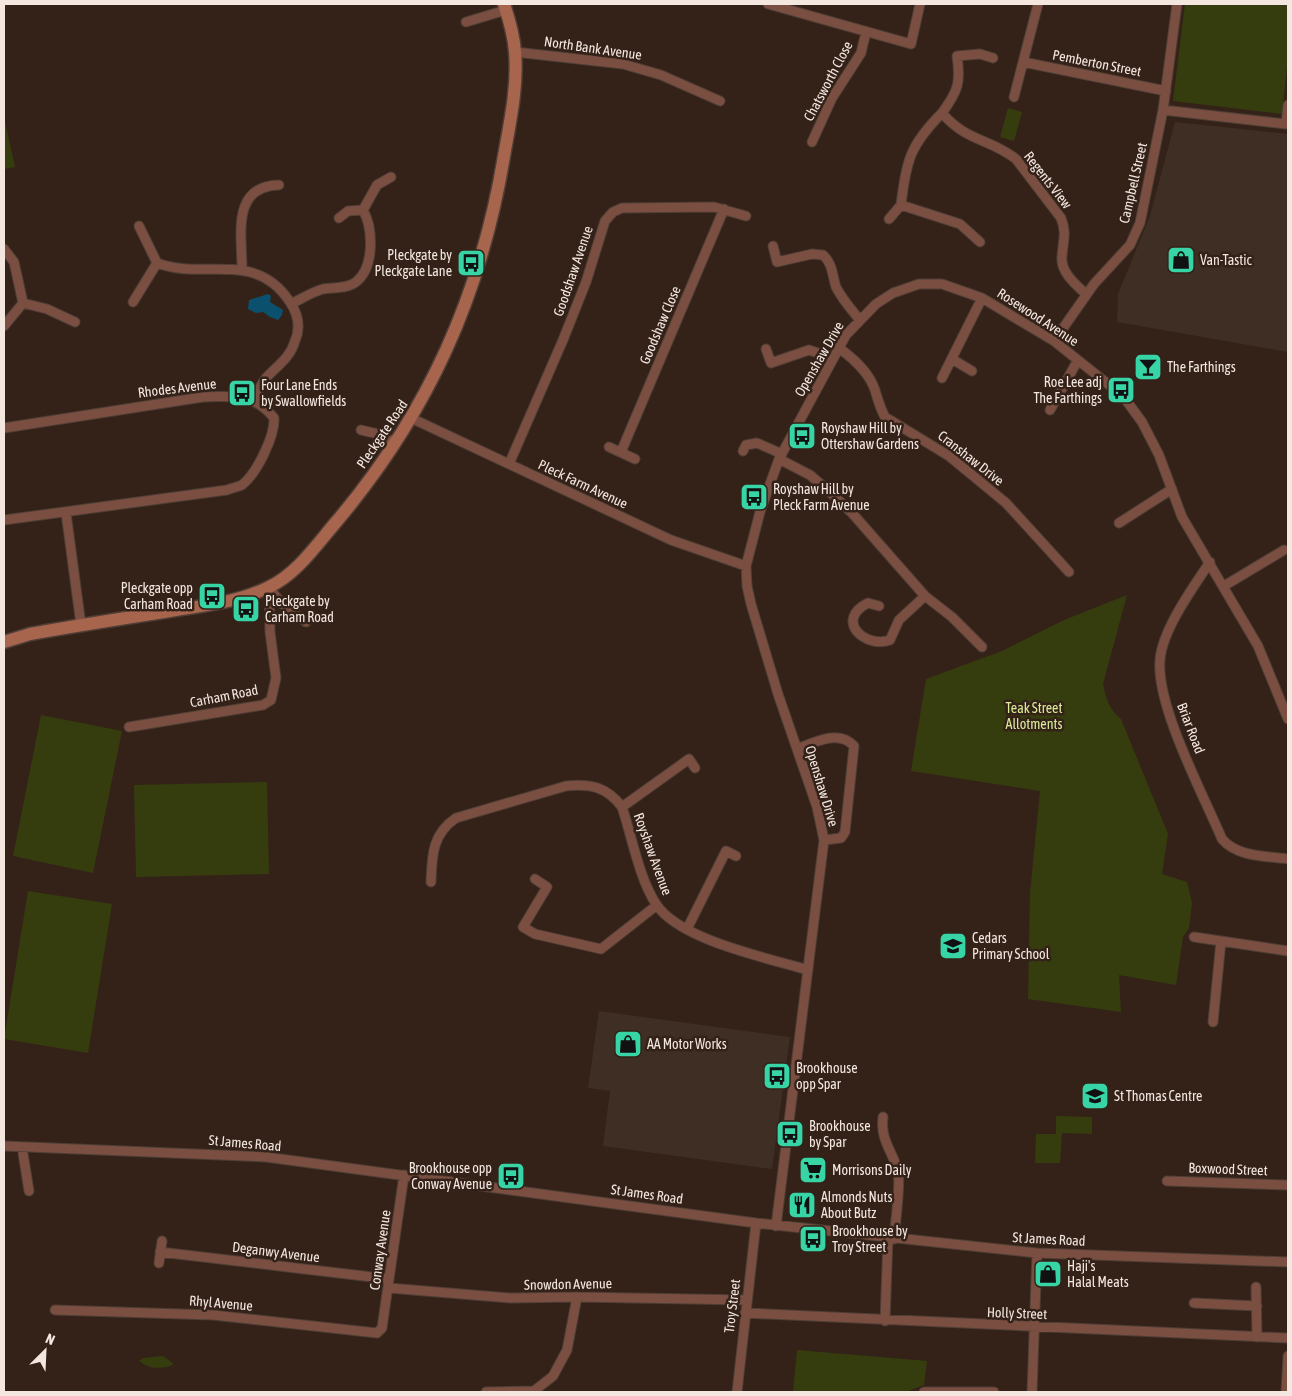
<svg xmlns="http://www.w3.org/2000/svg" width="1292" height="1396" viewBox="0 0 1292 1396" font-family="'Asap Condensed',sans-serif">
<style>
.industrial{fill:#3e2e23}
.green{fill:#353d0e}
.water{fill:#0b516d}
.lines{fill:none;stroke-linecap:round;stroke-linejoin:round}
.minor-casing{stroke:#4f3e35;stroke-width:11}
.secondary-casing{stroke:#4f3e35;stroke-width:15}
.minor{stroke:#7a4f41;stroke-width:9}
.secondary{stroke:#a8654e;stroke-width:12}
.labels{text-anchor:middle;stroke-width:5;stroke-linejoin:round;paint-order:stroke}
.street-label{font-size:14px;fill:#f3e7e0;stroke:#342219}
.poi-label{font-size:14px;fill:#f3e7e0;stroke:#342219;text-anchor:start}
.park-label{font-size:14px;fill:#d9ec98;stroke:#342219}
</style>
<rect width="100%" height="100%" fill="#342219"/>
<path class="industrial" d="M1175,122l113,12v218l-171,-30 1,-28 32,-78z
M599,1011l191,26 -18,132 -169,-23 7,-55 -22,-3z"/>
<path class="green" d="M1185,4h103v53l-6,57 -109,-13z
M1008,108l14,4 -8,29 -14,-4z
M4,117l11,50 -11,2z
M1127,595l-24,89c3,15 6,25 18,35l47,115 -6,40 25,8 5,21 -3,25 -6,9 -7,48 -57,-10 2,37 -93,-13 2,-106 10,-102 -129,-20 15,-92 76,-28 62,-31z
M41,715l81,16 -29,142 -80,-17z
M267,782l2,92 -133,3 -2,-92z
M28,891l84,13 -24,149 -84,-14z
M1056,1116l36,1v17l-30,-1 -2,30h-25l1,-29h20z
M797,1350l130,11 -3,24 -19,7h-112z
M163,1356l11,8c-11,6 -25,5 -35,-3l4,-3z"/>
<path class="water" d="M268,294l3,2 -1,6 13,8 -1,5 -4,5 -8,-3 -7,-5 -7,1 -8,-4 1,-9z"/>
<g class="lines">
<defs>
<path id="minor" d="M768,4l143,40 9,-40
M466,22l40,-12
M515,52l108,12 38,11 59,26
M993,58l-13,-4 -23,2c4,27 1,35 -15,57 25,29 47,25 74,46l45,59c6,15 2,23 1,38 -2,16 14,29 24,38
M1023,62l143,29
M1014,97l24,-93
M1163,110l123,14 2,-19
M942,113c-32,32 -36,48 -41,92l59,19 20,18
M812,142l20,-44 29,-45 5,-21
M363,210l14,-25 14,-8
M889,219l12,-14
M139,226l18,37
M773,246l4,16 35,-8 11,1c10,9 9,20 13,32 6,12 15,22 23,32
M4,249l10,13 9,41 -19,23
M242,269c0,-34 -11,-83 37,-84
M133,302l24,-39c48,18 98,-14 133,39 8,12 11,25 5,39 -5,17 -17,24 -28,36 -6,6 -9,15 -12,23
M23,303l24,6 28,13
M291,304c10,-5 21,-12 32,-15 10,-2 24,0 33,-7 19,-15 17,-54 7,-72l-15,1 -9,7
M1054,341l40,-57 36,-39 10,-22 23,-113 14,-106
M839,348c15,11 30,24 36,42 3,10 5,18 10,27l64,39 57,47 63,69
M766,349l5,14 38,-13 24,8
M952,359l20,12
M942,378l40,-80
M1050,410l28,-50
M411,418l260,122 75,26
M4,428l199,-31c30,-1 51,-4 71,21 1,18 -17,55 -32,67 -4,2 -11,3 -15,5l-223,30
M361,430l17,4 17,9
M609,447l26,12
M743,451l3,-6 11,-2 25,11
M621,452l103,-243
M779,459l31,16 22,19 20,19 73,83 27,21 30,30
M509,464l54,-124 23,-58 19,-61 8,-9 9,-4 92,-1 32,9
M66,513l15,112
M1119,523l53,-34
M1210,562c-16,24 -48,68 -50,98 -4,46 43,134 62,179 15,18 44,17 66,20
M1224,586l60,-36
M270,589l12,15 24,18
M879,606l-11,-3c-34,17 -3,46 22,37l9,-20 26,-24
M129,727l134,-22 8,-5 5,-22 -6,-46 -1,-45
M797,749c18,-7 42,-20 57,-3l-9,86 -4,6 -17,2
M622,807l67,-48 6,9
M535,879l12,8 -24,40 12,7 66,15 56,-44
M431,882c1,-26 1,-48 25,-64l110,-32c24,-3 41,1 56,21 10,30 17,71 34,97 23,36 112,54 152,66
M687,929l39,-78 10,5
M1194,937l94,14
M1213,1022l8,-81
M883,1117c-3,24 10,34 15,55 3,12 -3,52 -4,67
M4,1146l262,11 490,66 281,30 251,9
M22,1147l7,44
M1167,1181l121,4
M776,1226l48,-386 -7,-33 -39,-113 -27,-90 -4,-18 -1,-20 14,-54 19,-53 67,-124 30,-31 17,-11 26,-9h23l40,14 72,43 69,55 19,26 17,33 23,62 76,129 30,73
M160,1252l229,27
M159,1263l3,-22
M1256,1287l1,50
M389,1288l121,10 67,-1 170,3
M1194,1303l63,3
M55,1310l158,5 164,18 5,-5 22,-153
M745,1313l543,25
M885,1321l3,-83
M486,1392l48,-1 19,-15 14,-26 10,-53
M737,1392l19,-169
M924,1392h70
M1032,1392l5,-139
M1286,1392l2,-36"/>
<path id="secondary" d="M4,642l26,-8c44,-8 89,-15 134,-22 35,-6 73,-9 105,-25 28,-13 48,-43 68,-66 91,-108 144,-226 167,-365 6,-34 14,-70 11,-104 -1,-15 -6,-33 -11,-48"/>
</defs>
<use href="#minor" class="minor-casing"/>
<use href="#secondary" class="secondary-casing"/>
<use href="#minor" class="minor"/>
<use href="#secondary" class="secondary"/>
</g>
<defs>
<symbol id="shop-square" viewBox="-11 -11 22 22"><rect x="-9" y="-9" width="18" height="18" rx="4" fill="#37d4a6" stroke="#342219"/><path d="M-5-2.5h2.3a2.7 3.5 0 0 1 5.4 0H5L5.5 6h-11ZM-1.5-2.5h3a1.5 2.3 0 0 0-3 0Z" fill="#111"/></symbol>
<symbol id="bus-square" viewBox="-11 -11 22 22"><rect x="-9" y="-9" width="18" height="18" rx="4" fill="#37d4a6" stroke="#342219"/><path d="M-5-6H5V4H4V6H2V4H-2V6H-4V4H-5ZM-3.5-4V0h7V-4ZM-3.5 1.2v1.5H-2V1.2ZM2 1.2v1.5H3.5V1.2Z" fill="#111"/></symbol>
<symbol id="bar-square" viewBox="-11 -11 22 22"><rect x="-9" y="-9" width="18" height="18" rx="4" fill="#37d4a6" stroke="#342219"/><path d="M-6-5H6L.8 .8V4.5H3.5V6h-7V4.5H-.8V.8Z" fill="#111"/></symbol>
<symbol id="school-square" viewBox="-11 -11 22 22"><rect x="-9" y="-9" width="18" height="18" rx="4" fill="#37d4a6" stroke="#342219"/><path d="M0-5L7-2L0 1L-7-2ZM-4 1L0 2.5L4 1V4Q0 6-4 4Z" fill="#111"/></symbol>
<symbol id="supermarket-square" viewBox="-11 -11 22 22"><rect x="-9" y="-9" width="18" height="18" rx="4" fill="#37d4a6" stroke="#342219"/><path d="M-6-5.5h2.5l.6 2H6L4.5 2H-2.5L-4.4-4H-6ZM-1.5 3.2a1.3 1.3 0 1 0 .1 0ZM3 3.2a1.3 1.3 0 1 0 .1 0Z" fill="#111"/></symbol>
<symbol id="restaurant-square" viewBox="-11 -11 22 22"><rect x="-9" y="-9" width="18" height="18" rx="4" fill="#37d4a6" stroke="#342219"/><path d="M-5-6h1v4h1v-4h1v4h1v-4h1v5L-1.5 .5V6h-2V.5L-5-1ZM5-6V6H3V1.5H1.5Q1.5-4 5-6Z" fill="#111"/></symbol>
</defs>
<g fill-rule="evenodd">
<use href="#shop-square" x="1165" y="244" width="32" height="32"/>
<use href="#bus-square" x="455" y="247" width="32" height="32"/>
<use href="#bar-square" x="1132" y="351" width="32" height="32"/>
<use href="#bus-square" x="1105" y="374" width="32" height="32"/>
<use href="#bus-square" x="226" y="377" width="32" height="32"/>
<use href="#bus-square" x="786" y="420" width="32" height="32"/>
<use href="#bus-square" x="738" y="481" width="32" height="32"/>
<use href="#bus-square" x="196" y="580" width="32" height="32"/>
<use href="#bus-square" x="230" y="593" width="32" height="32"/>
<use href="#school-square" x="937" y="930" width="32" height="32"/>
<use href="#shop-square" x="612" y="1028" width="32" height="32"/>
<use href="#bus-square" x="761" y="1060" width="32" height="32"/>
<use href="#school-square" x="1079" y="1080" width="32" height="32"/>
<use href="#bus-square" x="774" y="1118" width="32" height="32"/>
<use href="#supermarket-square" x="797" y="1154" width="32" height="32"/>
<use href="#bus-square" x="495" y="1160" width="32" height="32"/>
<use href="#restaurant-square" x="786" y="1189" width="32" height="32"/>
<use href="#bus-square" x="797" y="1223" width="32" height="32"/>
<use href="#shop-square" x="1032" y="1258" width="32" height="32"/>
</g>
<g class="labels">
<g class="street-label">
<text transform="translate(593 48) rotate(8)" y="5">North Bank Avenue</text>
<text transform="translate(1097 63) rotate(11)" y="5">Pemberton Street</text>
<text transform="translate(828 81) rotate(-62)" y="5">Chatsworth Close</text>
<text transform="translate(1048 180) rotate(52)" y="5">Regents View</text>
<text transform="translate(1133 183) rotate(-77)" y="5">Campbell Street</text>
<text transform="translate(573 271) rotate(-71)" y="5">Goodshaw Avenue</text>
<text transform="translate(1038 317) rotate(33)" y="5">Rosewood Avenue</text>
<text transform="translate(660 325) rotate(-67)" y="5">Goodshaw Close</text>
<text transform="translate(819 359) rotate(-60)" y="5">Openshaw Drive</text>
<text transform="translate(177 388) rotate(-7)" y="5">Rhodes Avenue</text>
<text transform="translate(382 434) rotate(-56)" y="5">Pleckgate Road</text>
<text transform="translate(971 458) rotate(38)" y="5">Cranshaw Drive</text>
<text transform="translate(583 484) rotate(25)" y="5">Pleck Farm Avenue</text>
<text transform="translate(224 696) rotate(-11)" y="5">Carham Road</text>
<text transform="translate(1191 728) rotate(69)" y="5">Briar Road</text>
<text transform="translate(822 786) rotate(73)" y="5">Openshaw Drive</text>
<text transform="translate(653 854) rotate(70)" y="5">Royshaw Avenue</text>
<text transform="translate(245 1143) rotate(5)" y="5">St James Road</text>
<text transform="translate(1228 1169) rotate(2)" y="5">Boxwood Street</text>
<text transform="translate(647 1194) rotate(8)" y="5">St James Road</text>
<text transform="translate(1049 1239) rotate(3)" y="5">St James Road</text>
<text transform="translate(380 1250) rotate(-82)" y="5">Conway Avenue</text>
<text transform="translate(276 1252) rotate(7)" y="5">Deganwy Avenue</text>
<text transform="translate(568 1284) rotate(-1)" y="5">Snowdon Avenue</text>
<text transform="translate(221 1303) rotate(5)" y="5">Rhyl Avenue</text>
<text transform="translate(732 1306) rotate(-83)" y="5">Troy Street</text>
<text transform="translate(1017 1313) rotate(2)" y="5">Holly Street</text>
</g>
<g class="poi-label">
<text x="452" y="260" text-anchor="end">Pleckgate by<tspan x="452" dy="16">Pleckgate Lane</tspan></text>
<text x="1200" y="265">Van-Tastic</text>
<text x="1167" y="372">The Farthings</text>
<text x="1102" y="387" text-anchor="end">Roe Lee adj<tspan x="1102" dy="16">The Farthings</tspan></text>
<text x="261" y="390">Four Lane Ends<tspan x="261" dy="16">by Swallowfields</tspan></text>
<text x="821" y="433">Royshaw Hill by<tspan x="821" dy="16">Ottershaw Gardens</tspan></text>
<text x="773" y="494">Royshaw Hill by<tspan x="773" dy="16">Pleck Farm Avenue</tspan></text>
<text x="193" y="593" text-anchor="end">Pleckgate opp<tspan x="193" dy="16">Carham Road</tspan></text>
<text x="265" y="606">Pleckgate by<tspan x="265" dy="16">Carham Road</tspan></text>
<text x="972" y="943">Cedars<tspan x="972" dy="16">Primary School</tspan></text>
<text x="647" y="1049">AA Motor Works</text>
<text x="796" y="1073">Brookhouse<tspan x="796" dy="16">opp Spar</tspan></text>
<text x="1114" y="1101">St Thomas Centre</text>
<text x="809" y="1131">Brookhouse<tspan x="809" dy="16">by Spar</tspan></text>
<text x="492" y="1173" text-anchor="end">Brookhouse opp<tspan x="492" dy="16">Conway Avenue</tspan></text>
<text x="832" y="1175">Morrisons Daily</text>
<text x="821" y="1202">Almonds Nuts<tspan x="821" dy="16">About Butz</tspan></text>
<text x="832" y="1236">Brookhouse by<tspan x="832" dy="16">Troy Street</tspan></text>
<text x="1067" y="1271">Haji's<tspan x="1067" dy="16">Halal Meats</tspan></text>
</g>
<g class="park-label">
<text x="1034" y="713">Teak Street<tspan x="1034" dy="16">Allotments</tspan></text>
</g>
</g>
<rect width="1292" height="1396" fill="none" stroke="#f3e7e0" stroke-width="10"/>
<g transform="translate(45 1351) rotate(24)" stroke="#342219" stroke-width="4" paint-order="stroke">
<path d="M0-4L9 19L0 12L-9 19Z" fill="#f3e7e0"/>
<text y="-8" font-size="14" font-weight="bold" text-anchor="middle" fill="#f3e7e0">N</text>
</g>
</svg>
